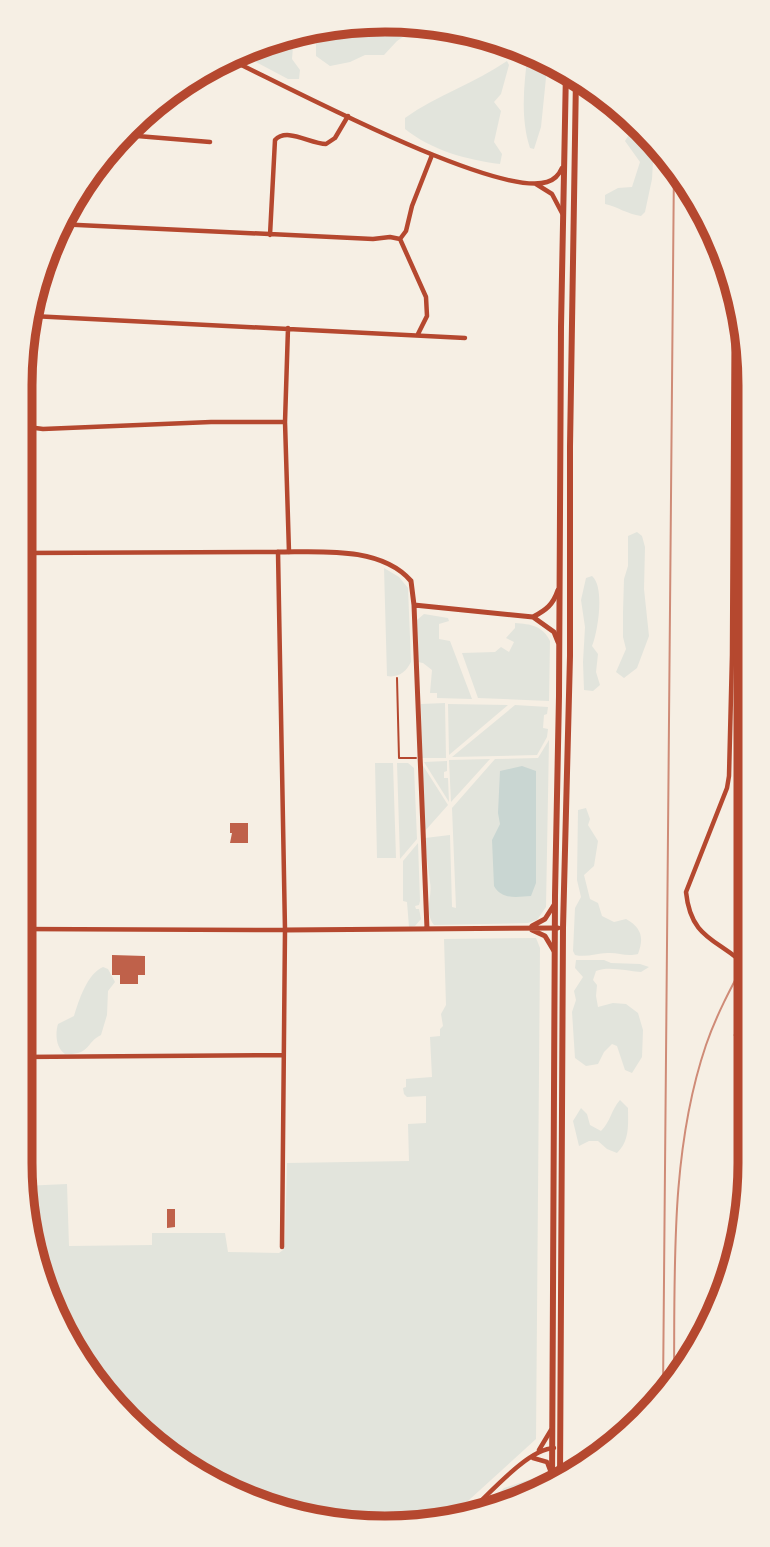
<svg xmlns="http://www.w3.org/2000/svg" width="770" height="1547" viewBox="0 0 770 1547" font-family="Ubuntu,sans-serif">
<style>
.green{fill:#e2e4dc}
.water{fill:#c9d6d2}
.building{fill:#bf614a}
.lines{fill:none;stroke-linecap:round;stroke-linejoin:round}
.service{stroke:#b5482f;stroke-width:2}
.minor{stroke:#b5482f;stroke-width:4.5}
.tertiary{stroke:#b5482f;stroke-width:5}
.primary{stroke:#b5482f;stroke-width:6}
.rail{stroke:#cf8b77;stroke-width:2}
.rim{fill:none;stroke:#b5482f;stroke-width:9}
</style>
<rect width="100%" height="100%" fill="#f6efe4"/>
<path class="green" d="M409,20l3,1 1,9 -16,11 -13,14h-19l-15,7 -20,4 -14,-10v-15l11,-10z
M294,35l-2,24 8,11 -1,9h-11l-47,-25 26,-15z
M528,52l20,6 -7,69 -7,22 -4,-1c-10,-31 -6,-64 -2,-96z
M507,61l2,4 -8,29 -7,8 7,9 -7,31 8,12 -2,10c-33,-4 -69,-14 -95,-35v-11c32,-23 70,-35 102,-57z
M641,126l11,12 2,6 -2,35 -7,33 -4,4c-14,-2 -23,-9 -36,-12v-9l13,-7 14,-1 8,-25 -15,-21 8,-13z
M637,532l5,4 3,11 -1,42 5,47 -12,32 -13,10 -8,-6 10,-23 -3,-12v-25l1,-33 4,-13v-30z
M384,568l15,9 9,11 3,74c-5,10 -13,16 -24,14z
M592,576c13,11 6,55 0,70l6,8 -2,18 4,13 -7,6 -9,-1 -1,-28 2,-35 -4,-27 5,-22z
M424,614l24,4 1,3 -10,3v15l11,2 22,58 -35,-1v-5h-7l2,-23 -9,-7 -5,-1 -1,-42z
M515,623c16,1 28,3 35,18l-1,60 -71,-3 -16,-45 33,-1 6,-5 8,5 5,-10 -8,-4 9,-10z
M445,703l1,55h-24l-1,-54z
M448,704l60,1 -59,50z
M515,705l33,2 -1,7 -3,1 -1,13 5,1 -1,8 -10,18 -85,2z
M549,740l-3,167 -9,13 -9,3 -94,2c-11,-15 -1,-27 -4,-43 -2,-15 -4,-29 -5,-44l25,-3 2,72 4,1 -4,-100 43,-49 43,-1z
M490,759l-39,43 -2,-42z
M447,761v10l-3,1v6h4l1,24 -25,-40z
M375,763h18l3,95h-19z
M397,763h11l6,5 3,71 -17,20z
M422,764l26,41 -24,27z
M586,808l4,11 -2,6 10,16 -4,25 -10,9 6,24 8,4 4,13 12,6 12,-3c16,9 18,19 12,35 -11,3 -18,-1 -28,-1 -12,-1 -22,5 -35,2l-2,-4 2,-43 6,-11 -4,-17 1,-70z
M418,843l2,58 -1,4 -4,1 1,3h3l2,10 -6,7 -6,1 -2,-25 -4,-1v-40z
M536,938l4,10 -4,491 -89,81 -15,5 -119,-4 -111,-42 -107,-94 -56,-105 -16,-94 44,-2 2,62 83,-1v-12h73l3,19 51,1 4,-3 2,-11 2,-76 122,-2 -1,-37 18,-1v-27l-19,1 -3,-3 -1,-6 3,-1v-8l26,-2 -2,-40 10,-1v-7l3,-3 -2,-12 5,-9 -2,-66z
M576,960h28l7,3 29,1 9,3 -8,5c-15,-1 -32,-6 -45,-1l-3,9 4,5 -1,11 2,11 15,-4 13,1 12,9 5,17 -1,27 -10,16 -7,-3 -8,-24 -5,-2 -8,8 -6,12 -12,2 -11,-8 -3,-46 4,-12 -2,-9 9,-14 -8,-9z
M103,967l5,2 7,13 -7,9 -1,24 -6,20c-16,8 -10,20 -36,19 -9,-6 -10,-20 -7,-30l16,-8c5,-16 13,-42 29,-49z
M620,1100l8,8c0,17 2,32 -11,45l-10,-4 -9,-8h-9l-10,5 -6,-25 8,-13 6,6 3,11 11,6c10,-10 10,-21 19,-31z
M537,1477l-1,16 -55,17 23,-22z"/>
<path class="water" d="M522,766l14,5v112l-5,13c-14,1 -29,4 -37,-10l-2,-46 8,-16 -2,-11 2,-42z"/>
<path class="building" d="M230,823h18v20h-18l2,-10h-2z
M112,955l33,1v19h-7v9h-18v-9h-8z
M167,1209h8v18l-8,1z"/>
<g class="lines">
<path class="service" d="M397,678l2,80h17"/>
<path class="minor" d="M231,60c55,26 265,138 316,122 7,-2 12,-7 15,-14
M125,135l85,7
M536,184l16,10 10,19
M57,224l316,15 17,-2 10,2
M270,235l5,-95c12,-13 35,4 51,4l9,-6 13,-22
M400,239l26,58 1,19 -9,18
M400,239l6,-8 6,-25 20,-51
M734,286l-2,369 -3,121 -2,12 -41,104c5,50 35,47 63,77
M32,316l433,22
M288,328l-3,94 4,130
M20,426l23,3 168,-7h74
M20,553l258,-1 7,378 -3,317
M19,929l266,1
M736,1035l13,-45
M19,1057l264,-2
M539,1450l12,-20
M533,1458l14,4 3,8
M467,1514c21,-18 60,-65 87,-66"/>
<path class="tertiary" d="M278,552c42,0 103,-6 133,29l3,24 13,324
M414,605l119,12 21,15 4,10
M533,617c13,-7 20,-12 25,-27
M532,926l13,-7 9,-14
M285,930l273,-2
M532,930l13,6 9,15"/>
<path class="primary" d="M560,1480l3,-552 7,-272v-209l6,-370
M552,1486l3,-590 4,-200 2,-369 5,-257"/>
<path class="rail" d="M674,1378c1,-110 -4,-227 32,-333 11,-32 27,-61 43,-91
M663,1393l11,-1231"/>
</g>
<path d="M0 0H770V1547H0ZM385 32H385A353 353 0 0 1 738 385V1163A353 353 0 0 1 385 1516H385A353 353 0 0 1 32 1163V385A353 353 0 0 1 385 32Z" fill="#f6efe4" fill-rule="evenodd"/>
<path class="rim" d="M385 32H385A353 353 0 0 1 738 385V1163A353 353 0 0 1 385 1516H385A353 353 0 0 1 32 1163V385A353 353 0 0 1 385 32Z"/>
</svg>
